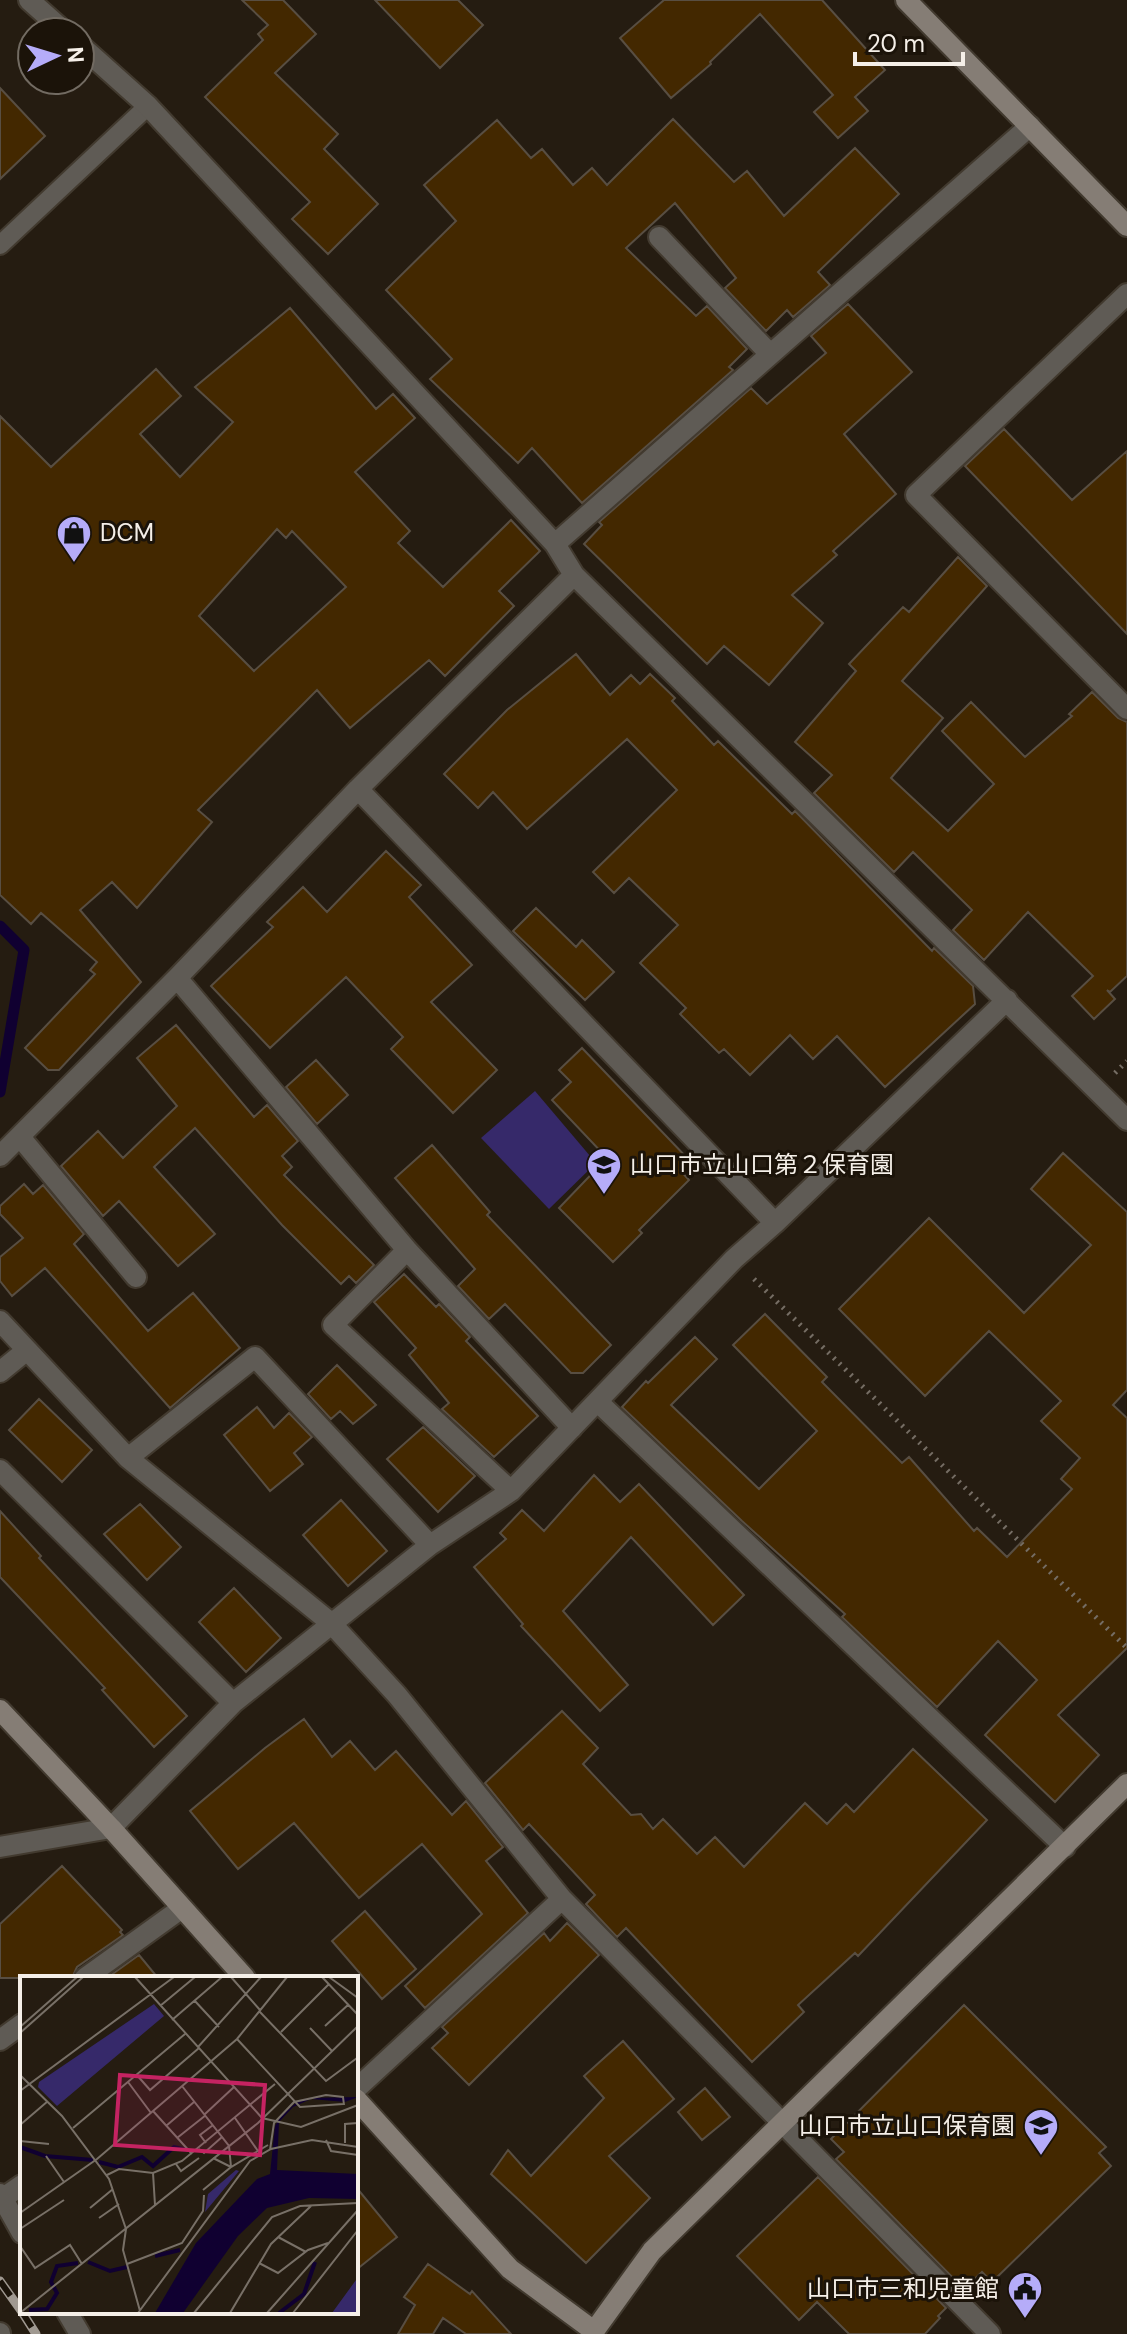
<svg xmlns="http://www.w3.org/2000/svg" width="1127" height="2334" viewBox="0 0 1127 2334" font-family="'DM Sans','Noto Sans JP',sans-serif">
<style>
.green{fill:#36296a}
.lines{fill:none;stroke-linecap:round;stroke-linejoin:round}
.stream{stroke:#100031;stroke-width:11}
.building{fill:#432800;stroke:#584e42;stroke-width:2;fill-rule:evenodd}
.lane-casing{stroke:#423a2f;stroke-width:22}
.street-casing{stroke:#423a2f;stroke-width:24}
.secondary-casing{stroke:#423a2f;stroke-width:24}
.path{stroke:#756d64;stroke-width:5;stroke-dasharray:2 6;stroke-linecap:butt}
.lane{stroke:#5f5b55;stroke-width:18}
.street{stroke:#5f5b55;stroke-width:20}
.secondary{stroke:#857d75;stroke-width:20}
.rail-casing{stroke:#a09991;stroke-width:9}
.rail{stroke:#1b1309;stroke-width:6;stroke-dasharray:18;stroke-linecap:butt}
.labels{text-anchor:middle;stroke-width:6;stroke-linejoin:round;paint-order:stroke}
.poi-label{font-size:24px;fill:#f5efe8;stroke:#1b1309;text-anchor:start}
.inset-river{fill:none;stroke:#100031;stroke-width:4}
.inset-road{fill:none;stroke:#787067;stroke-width:2}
.view{fill:#c52362;fill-opacity:0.15;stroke:#c52362;stroke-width:4}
.inset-edge{fill:none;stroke:#f5efe8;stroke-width:4}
</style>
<rect width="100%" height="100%" fill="#251c11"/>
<path class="green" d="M535,1091l61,72 -47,46 -68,-71z"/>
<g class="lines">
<path class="stream" d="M0,926l24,24 -24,142"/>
</g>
<path class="building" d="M242,0h41l33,34 -41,39 63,61 -14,15 54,55 -50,50 -36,-35 18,-17 -105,-105 58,-57 -5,-6 10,-9z
M375,0h83l25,25 -43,43z
M664,0h158l63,70 -30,27 13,14 -30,27 -24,-26 19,-17 -73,-81 -50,48 1,2 -40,34 -51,-60z
M0,88l45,48 -45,43z
M673,119l61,63 13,-11 37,45 71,-68 44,46 -81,78 12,13 -37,32 -6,-7 -21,21 -41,-43 11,-10 -61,-75 -49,45 70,68 11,-10 40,43 -18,18 4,3 -151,133 -50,-55 -14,15 -88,-84 22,-20 -66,-69 70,-69 -32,-36 73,-65 34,38 11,-9 31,36 19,-17 15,17z
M848,304l64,68 -68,62 52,60 -63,57 4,4 -45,40 31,28 -54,62 -45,-39 -17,18 -123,-120 18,-19 -3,-3 152,-134 16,16 59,-51 -15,-17z
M290,308l86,101 17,-15 22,24 -60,54 55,59 -12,12 45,44 68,-67 29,31 -41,40 15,15 -69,70 -16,-16 -79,68 -33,-38 -119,120 14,12 -75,86 -25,-26 -32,28 61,72 -82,88h-11l-23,-22 70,-74 -5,-4 7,-8 -56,-49 -10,11 -31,-29v-479l51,51 105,-98 25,27 -41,38 40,43 53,-55 -38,-35zM277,529l9,9 6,-7 54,56 -92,84 -55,-55z
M1004,429l68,71 55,-49v183l-162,-168z
M958,557l29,29 -85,95 41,37 -52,60 57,53 46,-47 -52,-53 29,-29 54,55 47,-41 -3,-2 23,-22 26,26 9,4v254l-17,16 -3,-2 8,9 -21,20 -22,-23 21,-20 -65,-64 -44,48 -31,-30 19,-20 -59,-58 -19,20 -80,-79 18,-18 -37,-33 61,-71 -7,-7 54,-57 6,5z
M576,654l34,41 21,-20 9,9 10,-10 25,24 -3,3 42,44 4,-4 74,73 3,-3 137,140 2,-3 39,38 2,18 -90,83 -48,-51 -24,23 -23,-24 -40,40 -26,-26 -5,4 -39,-39 6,-6 -46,-45 38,-38 -49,-47 -15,15 -21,-21 84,-82 -50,-51 -100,90 -34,-37 -15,16 -34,-34 63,-64z
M386,851l35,34 -12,12 63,68 -41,37 66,68 -44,43 -62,-64 12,-12 -57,-60 -76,71 -59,-62 62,-59 -6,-5 36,-35 24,25z
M536,908l40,39 6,-7 32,32 -29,28 -72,-69z
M176,1025l78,92 13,-12 31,36 -16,15 10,11 -8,8 90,90 -18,18 -7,-7 -8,8 -59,-59 -87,-97 -41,39 61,67 -37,32 -59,-65 -16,15 -42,-50 37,-35 25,27 54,-52 -40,-48z
M582,1048l108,113 -10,9 9,10 -50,50 3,3 -29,29 -54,-54 48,-50 -55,-58 19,-18 -12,-12z
M316,1060l32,35 -31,29 -31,-37z
M432,1145l58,67 -3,3 124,130 -28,28h-12l-66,-69 -16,15 -31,-33 17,-17 -80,-91z
M1063,1153l64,59v178l-14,15 14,13v230l-69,67 41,40 -44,47 -70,-67 52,-55 -39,-39 -61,66 -95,-90 3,-3 -103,-93 -120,-114 24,-26 2,2 47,-46 22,22 -46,46 88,84 58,-58 -84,-86 32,-31 62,63 -5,5 80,81 7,-6 65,74 3,-3 30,29 65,-68 -11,-10 19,-21 -39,-37 20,-20 -72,-70 -64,65 -86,-87 90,-91 95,95 67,-68 -60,-56z
M24,1184l9,10 10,-9 41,49 -10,10 74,87 45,-38 47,55 -70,60 -125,-140 -33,28 -12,-15v-24l23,-19 -23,-24v-8z
M404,1274l32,33 3,-3 31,33 -4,4 72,75 -44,41 -52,-48 7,-6 -40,-48 7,-7 -42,-46z
M337,1365l39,40 -23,19 -13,-13 -9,8 -23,-25z
M39,1399l53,51 -30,32 -53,-52z
M257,1407l17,21 15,-15 23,24 -18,16 9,11 -33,27 -46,-56z
M423,1427l52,49 -37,36 -51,-53z
M594,1475l26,27 19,-18 105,111 -31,30 -82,-88 -68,74 65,74 -28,26 -79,-85 2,-2 -49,-57 32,-28 -6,-6 22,-23 22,21z
M341,1500l46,51 -39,35 -45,-51z
M140,1504l41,43 -34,33 -43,-46z
M0,1511l41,45 -2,2 148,158 -33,31 -52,-57 3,-2 -105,-111z
M234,1588l47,50 -35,34 -47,-50z
M562,1711l36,37 -15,16 48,51 10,-1 12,15 10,-10 34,35 18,-17 29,30 61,-64 22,21 19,-20 8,8 59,-63 74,71 -129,136 -3,-3 -57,52 6,7 -52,50 -126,-134 -9,9 -31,-33 9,-9 -66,-71 -6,6 -38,-47z
M304,1719l28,38 18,-16 25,29 21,-19 56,64 14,-14 37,46 -17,14 42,52 -103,95 -20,-22 77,-72 -60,-70 -63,54 -65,-75 -56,46 -48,-58 75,-63z
M62,1866l60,64 -2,2 3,3 -46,32 -5,11h-72v-54z
M365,1911l51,58 -34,30 -50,-58z
M567,1923l32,32 -130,130 -37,-37 16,-15 -6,-6 102,-94 6,8z
M139,1955l19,23h-51z
M964,2005l142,142 -7,6 12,13 -119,116 -10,-10 -18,17 -128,-130 8,-7 -13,-13z
M623,2041l51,58 -65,57 41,42 -64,65 -95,-89 17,-24 23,26 73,-78 -20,-22z
M705,2088l25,29 -28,23 -24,-28z
M818,2177l128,131 -8,8 2,2 -15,16h-76l-32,-32 -18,18 -62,-64z
M356,2187l41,50 -41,33z
M428,2264l42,30 2,-3 39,43h-45l-23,-16 -10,16h-35l17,-29 -11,-8z"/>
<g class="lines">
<defs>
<path id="lane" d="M0,245l148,-139"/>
<path id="street" d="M29,0l36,32
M80,45l68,61 407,438 19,31 553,545
M659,237l111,117
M1127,294l-211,201 211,214
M555,544l475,-418
M358,789l417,434
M177,978l230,272 165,178
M21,1138l115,139
M0,1156l177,-178 181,-189 216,-214
M407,1250l-74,75 178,166
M0,1321l128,137 203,165 66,72 165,204 428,435
M0,1372l27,-22
M598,1402l467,445
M128,1458l127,-101 175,188
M0,1470l233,233
M0,1847l111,-19 122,-125 197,-158 81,-54 223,-232 41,-36 232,-223
M85,1978l97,-70
M0,2040l22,-16
M356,2089l206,-190
M0,2194l22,39
M3,2198l19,-13
M67,2312l13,22
M0,2333v1"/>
<path id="secondary" d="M906,0l221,226
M0,1710l111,118 134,150
M356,2099l154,170 84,62
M592,2334l60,-83 475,-467"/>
</defs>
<use href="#lane" class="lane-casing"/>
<use href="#street" class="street-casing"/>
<use href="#secondary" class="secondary-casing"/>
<path class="path" d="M1115,1073l12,-12
M754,1279l373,369"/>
<use href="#lane" class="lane"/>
<use href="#street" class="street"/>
<use href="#secondary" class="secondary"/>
<defs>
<path id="rail" d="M0,2281l22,31
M22,2312l14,22"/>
</defs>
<use href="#rail" class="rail-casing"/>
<use href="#rail" class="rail"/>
</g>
<defs>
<symbol id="shop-pin" viewBox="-11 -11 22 30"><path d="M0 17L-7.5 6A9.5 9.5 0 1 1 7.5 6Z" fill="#b5acf9" stroke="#1b1309"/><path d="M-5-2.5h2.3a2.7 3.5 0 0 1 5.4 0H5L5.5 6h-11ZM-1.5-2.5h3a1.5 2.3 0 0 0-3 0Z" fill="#111"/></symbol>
<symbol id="school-pin" viewBox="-11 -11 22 30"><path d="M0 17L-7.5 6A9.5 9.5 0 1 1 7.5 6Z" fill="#b5acf9" stroke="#1b1309"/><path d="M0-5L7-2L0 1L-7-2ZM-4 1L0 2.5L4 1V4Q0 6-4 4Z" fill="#111"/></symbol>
<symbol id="civic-pin" viewBox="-11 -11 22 30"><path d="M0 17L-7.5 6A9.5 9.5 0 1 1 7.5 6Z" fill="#b5acf9" stroke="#1b1309"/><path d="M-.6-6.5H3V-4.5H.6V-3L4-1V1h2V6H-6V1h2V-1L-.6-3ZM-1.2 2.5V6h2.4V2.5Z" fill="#111"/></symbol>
</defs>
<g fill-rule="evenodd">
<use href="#shop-pin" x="54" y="513" width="40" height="54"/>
<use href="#school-pin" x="584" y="1145" width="40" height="54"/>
<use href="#school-pin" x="1021" y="2106" width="40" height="54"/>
<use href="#civic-pin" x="1005" y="2269" width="40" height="54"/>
</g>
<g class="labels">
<g class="poi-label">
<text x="100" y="541">DCM</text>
<text x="630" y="1173">山口市立山口第２保育園</text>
<text x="1015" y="2134" text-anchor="end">山口市立山口保育園</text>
<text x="999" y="2297" text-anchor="end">山口市三和児童館</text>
</g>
</g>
<g transform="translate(20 1976)">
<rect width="338" height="338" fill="#251c11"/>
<path d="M134,28l10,12 -107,90 -19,-19 1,-5zM216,194l3,1 -34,41 3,-18zM336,304l2,33h-26z" fill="#36296a"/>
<path d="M338,121l-13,5 -34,-3 -18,8 -14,15 -2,48 81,4v25l-49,-1 -42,10 -29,28 -55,77h-28l41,-70 61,-64 13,-5 5,-48 6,-10 17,-15 10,-3z" fill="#100031"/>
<path class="inset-river" d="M0,171l25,9 48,4M79,186l19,5 24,-10 11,9 21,-19 12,3M135,280l25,-6M68,286l22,9 17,-4M9,334l18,-1 10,-16 -6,-11 6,-16 21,-3M259,337l25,-19 11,-32"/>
<path class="inset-road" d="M115,1l127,141 39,9 57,-22M211,1l29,33M302,1l36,38M309,1l29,21M174,24l25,27M140,30l35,-29M239,35l67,70 31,-23M152,44l50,-43M305,50l24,-22M0,51l57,-50M290,52l22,23M261,56l48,-48M0,57l63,-56M217,63l63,68 43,-3M178,71l63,-70M116,98l14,16 49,-42M0,99l42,41 47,63 17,50 -3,21 17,61M108,106l23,31M162,110l47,60 2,21 -28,23M0,115l154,-114M133,135l39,43M185,138l29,-27M215,142l23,33M0,149l28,-24M146,150l28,-24M53,152l112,-94M157,162l29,-23M306,164l5,11 27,4M0,165l29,3M186,167l-6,-8 13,-10M325,167v-19l13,-1M179,173l5,4 18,-16M250,174l4,-27 20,-21 32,-7 17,2 1,8M26,180l18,26M193,182l18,9 37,-22M156,188l5,7 18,-13M133,197l2,32M87,199l12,-6 34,4 29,-12 93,-77M70,232l23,-19M0,237l77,-54 140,-120 50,-62M79,242l20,-14M0,253l44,-29M258,261l28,15M0,270l15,22 35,-23 12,19M239,287l19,10 30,-23 20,-7M107,288l55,-21 21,-32 1,-16M0,337l238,-190 100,-97M118,337l112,-152 21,-12 41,-9 46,7M174,337l78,-96 28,-11 58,-3M210,337l41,-69 40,-38M247,337l91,-103M273,337l65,-83"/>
<path class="view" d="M100,99l145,10 -5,70 -145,-10z"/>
<rect width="338" height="338" class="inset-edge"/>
</g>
<g transform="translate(56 56) rotate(86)"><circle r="38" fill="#1b1309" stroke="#726b62" stroke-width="2"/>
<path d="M0-6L14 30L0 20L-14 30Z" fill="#b5acf9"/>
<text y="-12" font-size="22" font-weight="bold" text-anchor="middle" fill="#f5efe8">N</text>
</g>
<path d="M855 52v12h108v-12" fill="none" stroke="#f5efe8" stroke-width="4"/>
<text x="867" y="52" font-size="24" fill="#f5efe8" stroke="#1b1309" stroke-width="6" paint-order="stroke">20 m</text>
</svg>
